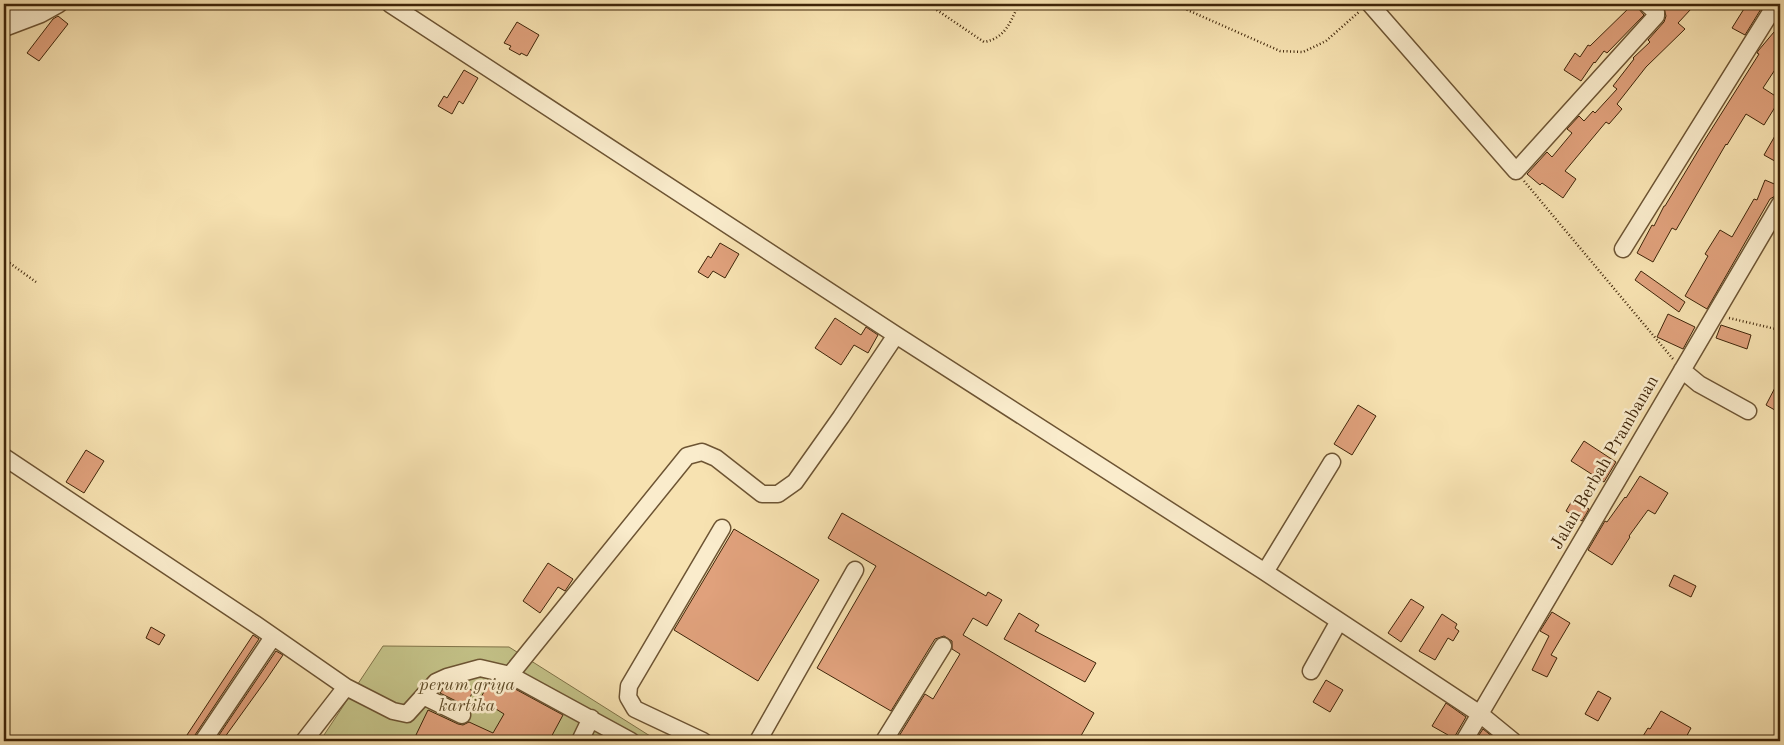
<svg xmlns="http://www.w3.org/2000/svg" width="1784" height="745" viewBox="0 0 1784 745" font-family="'Old Standard TT',serif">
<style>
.green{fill:#c3c187;stroke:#817348}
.building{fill:#e0a17c;stroke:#3f2509}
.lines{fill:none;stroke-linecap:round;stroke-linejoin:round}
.minor-casing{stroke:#6d5433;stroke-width:19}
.path{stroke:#3f2509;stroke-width:2.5;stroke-dasharray:1 2.5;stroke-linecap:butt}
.minor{stroke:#faeccc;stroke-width:16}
.labels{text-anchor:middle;stroke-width:5;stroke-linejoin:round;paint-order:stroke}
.street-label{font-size:18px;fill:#3f2509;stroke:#faeccc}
.park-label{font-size:18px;font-style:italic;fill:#604c28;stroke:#faeccc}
</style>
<rect width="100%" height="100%" fill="#f7e2b1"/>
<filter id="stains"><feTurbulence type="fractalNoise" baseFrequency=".004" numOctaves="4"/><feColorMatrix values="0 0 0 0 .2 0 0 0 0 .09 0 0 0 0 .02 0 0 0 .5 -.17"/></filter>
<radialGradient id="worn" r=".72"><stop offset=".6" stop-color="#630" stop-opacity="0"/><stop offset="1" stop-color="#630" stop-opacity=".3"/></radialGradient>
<path class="green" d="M383,646l126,1 149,94h-338z"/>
<path class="building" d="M1633,4h4l1,4 6,7 -37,38 -3,-2 -9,12 -1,-1 -13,19 -17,-11 11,-17 5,4 8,-12 2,1z
M1665,4h20l6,5 -13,14 7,6 -39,38 -29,37 5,5 -13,15 -3,-2 -41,49 11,8 -13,19 -21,-15 -2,2 -13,-11 20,-22 5,5 20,-24 -5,-4 12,-13 5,5 9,-10 2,2 22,-24 -4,-3 21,-27 -1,-1 17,-16 -2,-2 16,-18 2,-6 -3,-11z
M1747,4h17l-19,31 -13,-7z
M58,16l10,8 -29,37 -12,-8 26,-34z
M517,22l22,13 -12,21 -6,-3 -1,2 -11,-6 2,-3 -7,-3z
M1774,32l6,5v25l-17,26 17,11 -16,26 -18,-11 -19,31 -1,-1 -50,86 -4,-2 -19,34 -16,-9 15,-28 2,1 10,-20h1l39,-65 55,-87 -2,-1 1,-2z
M464,70l14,8 -15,26 -4,-3 -7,13 -14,-8 6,-10 3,2z
M1780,127v37l-16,-9z
M1765,180l14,6 -4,10 -5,3 -63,110 -22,-13 23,-40 -3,-2 15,-24 12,7 22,-38 3,1z
M720,243l19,11 -14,24 -12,-7 -5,7 -10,-6 10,-16 3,2z
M1641,271l44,31 -6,10 -44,-32z
M1668,314l27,13 -12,22 -26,-12z
M835,318l26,17 5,-8 12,8 -10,18 -14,-8 -13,20 -26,-17z
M1721,325l30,10 -4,14 -31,-11z
M1780,378v35l-14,-8z
M1358,405l18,11 -24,39 -18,-11z
M1584,441l32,21 -12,20 -33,-21z
M86,450l18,11 -20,32 -18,-11z
M1640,476l28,17 -13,21 -7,-4 -19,26 1,1 -18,28 -24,-15 17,-29 2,1 18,-25 1,1z
M1573,499l16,10 -7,12 -16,-10z
M842,513l144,83 2,-4 14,8 -15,26 -14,-8 -10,17 131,78 -16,28h-182l29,-47 8,5 27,-45 -8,-5v-8l-8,-5 -9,3 -44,72 -74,-43 59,-102 -48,-28z
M734,529l85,51 -61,101 -84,-51z
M548,563l25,16 -8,12 -7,-4 -18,26 -17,-12z
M1674,575l22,11 -5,11 -22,-11z
M1411,599l13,8 -23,35 -13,-9z
M1552,612l18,11 -19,32 6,3 -10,19 -15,-7 17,-34 -9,-5z
M1019,613l20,12 -4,6 61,32 -11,19 -81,-43z
M1442,614l15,10 -2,4 4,3 -6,10 -5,-3 -13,22 -16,-9z
M151,627l14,8 -6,10 -13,-7z
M253,635l6,4 -64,96 -2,6h-10z
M276,651l7,4 -17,25 -44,61h-7z
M1326,680l17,10 -13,22 -17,-10z
M490,681l16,3 57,31 -14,26h-125l-9,-4 13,-27 30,14 5,1 6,-3 24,11 11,-19 -24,-15z
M459,684l14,7 -7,15 -26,-13 2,-3 7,-3 3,1 1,-2z
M1598,691l13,7 -13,23 -13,-7z
M1446,703l20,14 -11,19 -1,5h-9l3,-6 -16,-9z
M1661,711l30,17 -7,13h-44l8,-13 2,1z
M1483,729l15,12h-23z"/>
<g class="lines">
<defs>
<path id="minor" d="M390,4l506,331 369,237 215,142 33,27
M1370,4l146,167 140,-155v-4l-9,-8
M8,26l17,-22
M4,28l37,-14 18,-10
M1623,249l153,-245
M1682,370l17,14 49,27
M4,457l251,167 91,63
M1265,572l67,-110
M1311,671l28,-50
M510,675l177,-219 15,-4 14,6 46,36h16l17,-12 46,-65 55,-82
M423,696l39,19
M203,741l70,-104
M304,741l42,-54 47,24 14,3 29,-32 11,-5 33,-9 30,7 121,66
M580,741l11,-23
M703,741l-68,-32 -7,-12 1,-11 93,-158
M758,741l97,-171
M884,741l59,-95
M1464,741l316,-537"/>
</defs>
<use href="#minor" class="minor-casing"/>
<path class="path" d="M928,4l56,38c22,-4 26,-20 35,-38
M1174,4l106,47 23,1 23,-11 34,-30
M1524,181l149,178
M4,259l32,23
M1729,318l51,12"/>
<use href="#minor" class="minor"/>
</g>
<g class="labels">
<g class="street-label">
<text transform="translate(1604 462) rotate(-60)" y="6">Jalan Berbah Prambanan</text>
</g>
<g class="park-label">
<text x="467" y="690">perum griya<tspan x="467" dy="21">kartika</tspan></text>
</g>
</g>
<rect width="1784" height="745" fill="none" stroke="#f7e2b1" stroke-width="20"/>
<rect x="5" y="5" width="1774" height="735" fill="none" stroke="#3f2509" stroke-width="2.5"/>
<rect x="10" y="10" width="1764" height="725" fill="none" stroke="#3f2509"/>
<rect width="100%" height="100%" filter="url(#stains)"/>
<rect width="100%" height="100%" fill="url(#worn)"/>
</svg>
